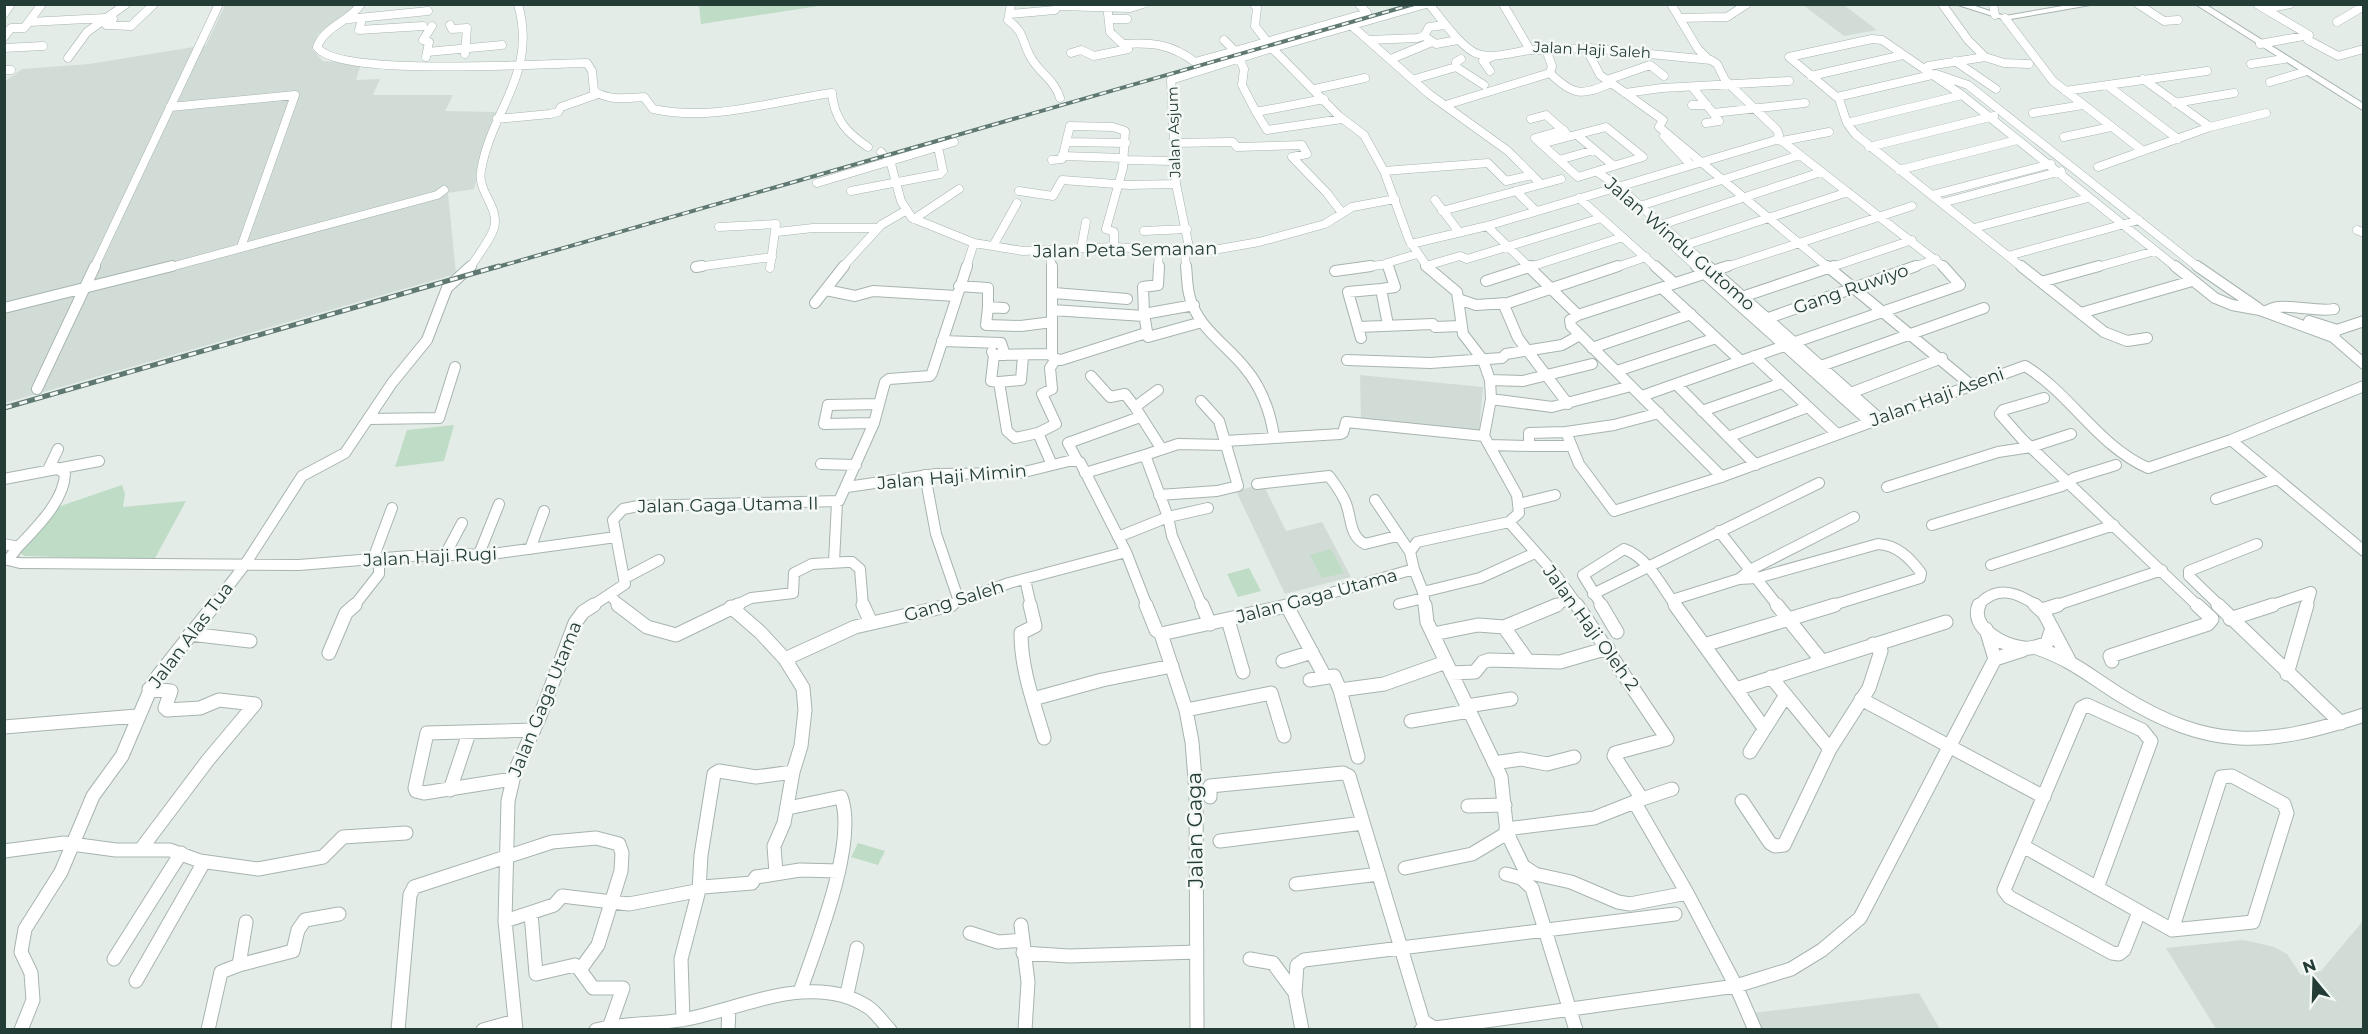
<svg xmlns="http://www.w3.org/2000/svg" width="2368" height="1034" viewBox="0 0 2368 1034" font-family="Montserrat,sans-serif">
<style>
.built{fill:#d2dcd7}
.green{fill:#bedcc6}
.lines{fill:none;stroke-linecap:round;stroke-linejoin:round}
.minor-far2-casing{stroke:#a7b4af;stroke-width:9}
.minor-far1-casing{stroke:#a7b4af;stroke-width:12}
.minor-casing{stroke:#a7b4af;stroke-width:15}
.tertiary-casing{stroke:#a7b4af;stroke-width:2}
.minor-far2{stroke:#fff;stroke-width:8}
.minor-far1{stroke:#fff;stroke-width:10}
.minor{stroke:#fff;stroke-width:13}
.tertiary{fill:#fff;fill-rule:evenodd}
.rail-far1-casing{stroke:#5f7871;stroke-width:4}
.rail-casing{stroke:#5f7871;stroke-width:5}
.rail-far1{stroke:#f4f9f6;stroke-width:2;stroke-dasharray:7;stroke-linecap:butt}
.rail{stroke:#f4f9f6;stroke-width:3;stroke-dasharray:8;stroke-linecap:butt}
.labels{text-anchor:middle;stroke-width:5;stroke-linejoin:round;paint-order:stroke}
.far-street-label{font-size:15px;fill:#243c36;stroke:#f4f9f6}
.street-label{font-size:18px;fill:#243c36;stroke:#f4f9f6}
.near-street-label{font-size:21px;fill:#243c36;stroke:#f4f9f6}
</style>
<rect width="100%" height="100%" fill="#e4ece8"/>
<path class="built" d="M225,5h130l-3,11 -34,18 -6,15 11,12 38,3 -5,16 24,-1 -7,16h80l-8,16 51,1 -22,77 -26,4 8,81 -451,129 -1,-321 18,-13 67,-5 117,-19z
M1803,5h41l33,25 -33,6z
M1360,375l123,12 -4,47 -118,-12z
M1263,484l23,47 36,-9 29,55 -66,17 -49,-103z
M2363,921v108h-147l-50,-81 76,-8 11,2 21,5 13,7 14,21 20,-4z
M1919,993l21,36h-183l-5,-16z"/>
<path class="green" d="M699,5v-1l126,1 -124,19z
M454,425l-10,36 -49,6 12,-37z
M122,485l3,9 -2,13 63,-6 -32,59 -130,-4 -6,-5 22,-38z
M1331,549l13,24 -22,5 -12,-23z
M1249,568l12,23 -23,6 -11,-23z
M858,843l27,8 -7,14 -27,-8z"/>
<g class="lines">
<defs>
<path id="minor-far2" d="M361,4c-12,18 -36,22 -44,43 20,31 227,16 270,16l5,8 2,20c15,10 33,7 50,6l9,12c60,13 120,-8 179,-16 2,26 15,40 36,54
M1011,4l-3,16c17,13 13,19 22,36 8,16 25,24 30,42
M1107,4l3,28 17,16
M1426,4l-154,44 67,68 25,19 20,36 25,69 19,28
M1429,4c11,13 33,45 49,50 16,5 36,-2 52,-4
M1503,4l27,46 59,-2 122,12 6,4 8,16 52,50 2,5 -3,5
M1671,4l27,45 9,9
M1942,4l26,36 17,17
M1993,4l2,11
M2138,4l26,17 14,-1
M2257,4l8,5 25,-5
M1058,6l72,2 13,-4
M4,14l7,-10
M1010,14l45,-4 3,-6
M1680,18l47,-1 20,-13
M2005,18l48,63 90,70
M349,19l79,-8
M362,19l-3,11 64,-4
M1109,19h18
M29,22l76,-4 8,1 -7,6 25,1 23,-22
M2337,22l27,-16
M450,25l2,4 15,-1 -2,26
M1352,26l77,68 79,57 33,33
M4,37l7,-9h13l18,-24
M1427,38l9,6 22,-4
M1224,40l11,11 132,-38 -8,-9
M1369,40l48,-2 7,-2 5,-9 16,-2
M2308,40l30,16 26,-7
M1123,44c29,-2 48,0 72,18l40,-11
M2260,44l49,-9 -44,-26
M4,48l39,-2
M1586,48l14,27 63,45 -4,7 170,141
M427,52l75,-7
M1071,53l10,-3 13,6 34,-7
M426,57l3,-15 -6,-2 9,-14
M68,58l19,-26 39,-28
M1239,58l5,11 -2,16 14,27
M1391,59l41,-17
M1955,61l41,28
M2251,64l33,-5
M1928,66l57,-9 19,6 25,1
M1456,67l28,18
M4,70h7
M1490,71l-7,-10 10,-5
M1550,73c23,23 32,23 61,10
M1811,76l92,-21
M1415,79l41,-12v-5l5,-3
M2143,79l67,48
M1607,80l43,-15 14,11
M2270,82l34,-10
M2107,85l71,54
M1693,88l20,25 92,-10
M1315,89l50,-11
M2065,91l142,-20
M1625,93l37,-5 127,-7
M1837,97l99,-23 32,11 231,183
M1324,99l-68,13 11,18 75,-11
M2175,103l59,-10
M1446,105l104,-32 2,-7 -6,-16
M1692,105h15
M170,107l125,-12 -54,152
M2033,113l50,-8
M497,119l53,-5 8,-2 3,-5 37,-13
M1531,119l15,-4 20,18
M1706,123l13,-2 -6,-8
M1847,123l115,-28
M1577,135l37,31
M1664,136l26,28
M2064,137l47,-10
M1776,140l6,1 163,127
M1782,141l47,-9
M1067,142l59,1
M1174,143l59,-1 4,5 65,-2 5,9 -15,3 35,36 15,20
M1541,144l65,-17 37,30 -65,20 -19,-17 35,-10
M938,147l5,24
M1869,147l125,-31
M881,152l10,12 10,37 11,17 62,25 49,8 91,-4 88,5 57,-10 66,-18 27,-17 43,-8
M1062,156l62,2
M1052,160l10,-1 8,-33 43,1 12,4 -2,37 -17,61 8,3v15
M1124,160l50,1
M1559,160l-24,-22 29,-8
M2098,167l112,-40 56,-14
M1899,170l118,-30
M1384,171l104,-8 18,18 26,-6
M1597,172l21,14 92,82
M817,183l137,-41
M851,191l89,-17
M1019,191l34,5 9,-16 67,5 47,-1
M1516,191l20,20
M1932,195l119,-31
M1579,198l78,70
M1435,200l24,32
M1942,203l119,-32
M1640,206l160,-51
M1442,211l119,-32
M914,219l45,-30
M1661,225l160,-53
M1487,226l43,42
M719,227l57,-3 -6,44
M1974,228l114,-30
M2357,230l7,3
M1144,231l43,-2
M777,232l36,-4h63
M1411,244l76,-18 289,-86
M993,246l24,-43
M1683,246l165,-54
M1081,248l5,-26
M1676,248l22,20
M1049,252l3,16
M1185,252l1,16
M1190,252l-14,-68 -5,-104 101,-32 -17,-22 2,-18 -3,-4
M2008,256l131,-36
M1426,266l34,-10 7,3 134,-41
M696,267l76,-10
M94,268l125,-264
M167,268l270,-73 7,-5
M470,268c7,-12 20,-27 24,-40 6,-21 -17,-36 -13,-57 10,-62 57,-96 37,-167
M842,268l39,-43 24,-14
M966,268l8,-25
M1158,268l1,-18
M1359,268l28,-4
M1389,268l-2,-5 30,-9
M1527,268l96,-31
M1614,268l32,-11
M1723,268l189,-62
M1829,268l83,-28
M1911,268l25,-9
M2023,268l-168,-134 -8,-11 -8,-24 -50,-42 83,-18 10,1 80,55 215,173
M2094,268l61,-17"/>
<path id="minor-far1" d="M1052,266v88
M1186,266c1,9 1,19 3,28 7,33 37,50 56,74 17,20 25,43 29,68
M1528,266l50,49 -8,5 1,6 151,151
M1655,266l19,17
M1696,266l174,156
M1708,266l172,153
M1827,266l144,119
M2021,266l83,66 23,9 20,-3
M2175,266l40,32 17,7 28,5 73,27
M2197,266l61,42
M696,267l6,-1
M1335,271l36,-5
M1486,281l46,-15
M2041,282l58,-16
M959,286l29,2v19l16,1
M1662,288l79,73 219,-76 -17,-19
M826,290l29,6 18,-5 83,5
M1054,293l73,6
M1742,297l92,-31
M1458,299l18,6 32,-2 110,-37
M815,303l29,-37
M1503,303l15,35 50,66
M1194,305l-50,9 4,23 54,-15
M988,307l-2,18 35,1 31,-4
M4,308l168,-42
M1052,310l92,6
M2266,312c12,-12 49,1 68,-3
M2081,313l111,-32
M1144,314l-1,-27 15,-2 1,-19
M1578,315l150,-49
M1760,321l156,-55
M2309,321l28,9
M2364,321l-27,9 -4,7 31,27
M1388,325l-7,-36 14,-2 -7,-21
M1358,327l75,-3 2,3 26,-1
M1361,338l-13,-46 33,-3
M942,341l59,2 4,12
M1592,348l99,-34
M992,352l2,3 -3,26 8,1
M1052,354l1,4 8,2 85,-27
M994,355l58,-1
M1023,356l-2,24 -22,2 8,49 8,7 23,-5 14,32
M1754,356l83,78
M1347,360l83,3 72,-5 4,-4 56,-9 18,-10
M1821,366l163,-58
M1617,371l99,-33
M1091,376l19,21 15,-3 10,13
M1490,380l33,1 69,-17
M1677,385l79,80
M37,389l58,-123
M1158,390l-23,17 26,41
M1848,394l94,-36
M1642,396l99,-35
M2044,398l-41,12 -3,4 22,25 176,167
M1491,399l61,8 79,-21
M1702,411l80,-28
M1659,413l-45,12 -48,7 13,32 35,47 104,-33 307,-112c46,28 73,80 123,102l83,-28 133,-54
M368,419l71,-1 16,-51
M874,423l-50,1 4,-19 51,-1
M1038,433l18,-9 -14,-30 10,-5 -2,-21 6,-9
M1728,437l80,-30
M2231,440l133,111
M1225,441l115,-7 3,-1 3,-11 138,14
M1490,445l39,1v-13l37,-1
M1529,446h42
M1145,455l33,-11 48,1
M1077,460l-9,-17 72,-26
M821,464l35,1
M48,470l10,-21
M1085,473l60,-18 23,62 -50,20
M925,475l11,59 23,67
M4,479l95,-18
M1257,484l72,-8c6,8 12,16 16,25 7,15 3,34 20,43l32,-8
M847,487l89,-13 84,-1 53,-13 7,2 46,90 21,54
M1887,487l111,-35 33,-5 40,-13
M1159,495l58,-4 21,-5 -19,-65 -18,-20
M2216,499l61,-20
M1375,500l35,52
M1519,504l36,-9
M1509,522l46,52 23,32
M1932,525l130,-39 12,-8 42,-13
M1719,531l59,75
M4,544l14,3 -10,13 12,3 279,2 111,-9 82,-2 124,-17
M18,547c18,-19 46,-46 47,-73l-8,-6
M530,549l14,-38
M479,554l20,-50
M445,555l17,-32
M373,559l19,-51
M834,562l3,-60
M1991,565l123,-40
M1414,569l9,23 2,14
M625,578l34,-18
M1025,579l6,27
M1739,579l18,-1 121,-34c19,1 32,14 43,29l-1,5 -90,28
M1423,592l57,-14 55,-25
M1593,594l226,-111
M610,595l10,11
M1672,600l67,-21 11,-9 104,-53
M1399,604l25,-6
M213,606l31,-40 58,-90 43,-23 47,-70 35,-43 20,-52 24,-22
M354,606l25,-32v-15
M592,606l33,-22 -12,-64 10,-11 15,-3 201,-5 35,-78 11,-41 4,-3 41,-3 2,-3 35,-107
M735,606l16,-8 42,-5 1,-20 18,-9 35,-2h5l8,7 3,37
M947,606l62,-23 117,-31
M1202,606l-30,-70 -4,-19 40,-9
M1286,606l128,-37 -4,-17 7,-10 92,-20 10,-9 -2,-18 -33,-59 7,-37 -1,-19 -7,-20 -20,-26 -6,-42 -31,-26
M1553,606l19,-8
M1602,606l-19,-31 41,-26c24,8 38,38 52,57
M1978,606c17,-21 38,-15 59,0
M2054,606l108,-36
M2220,606l-31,-30v-5l68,-27
M2269,606l42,-14
M2307,606l4,-14"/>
<path id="minor" d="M618,605l29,22 29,8 62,-30
M863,605l8,18
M1030,605l5,21 -14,7c0,37 13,70 23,105
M1146,605l10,25 5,4 25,76 6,32 4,50 1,238
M1202,605l8,19
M1425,605l2,17 74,155 6,56 16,33 12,8 36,8 47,20 12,2 57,-11 49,93 19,44
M1601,605l16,27
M1675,605l89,123
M1777,605l44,55
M1979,605c-10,23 26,42 45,43 8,1 15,-2 23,-5l5,-15 -8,-15 -9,-8
M2218,605l123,118
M1287,606l38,71
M731,607l29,25 25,27 70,-32 96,-22
M2042,610l16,-5
M2230,619l43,-14
M1228,620l15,52
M1504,627l24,34
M2052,628l17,32
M190,634l60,7
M1161,634l130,-29
M1433,634l45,-9 26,2 53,-22
M1704,645l131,-40
M2037,648c37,13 51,27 83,47 90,56 146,52 244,20
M329,653l17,-40 9,-8
M1995,659l28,-9
M1283,661l29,-9
M2112,661l-2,-5 98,-32 4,-5 -15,-14
M1451,673l24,-1 8,-10 6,-2 71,2 48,-14
M2287,674l20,-69
M1771,677l59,72
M1310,680l24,-4 6,14 44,-6 62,-22
M1736,689l210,-67
M1340,690l18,67
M1033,699l69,-19 70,-14
M1861,699l183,98
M1467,706l44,-7
M1186,710l85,-17 13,43
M1411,721l58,-10
M4,727l133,-11
M1750,752l36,-57
M1494,763l27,-4 26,5 27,-7
M2232,776l52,28 3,9 -34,109 -81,8 49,-153z
M512,779l-88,14 -8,-2 -1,-3 12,-55 107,-3
M450,790l19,-57
M1210,797v-11l133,-13 6,3 74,245 13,8
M1642,799l30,-10
M1742,801l28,42 5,3 9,-1 46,-96 39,-61 12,-37 -8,-7
M1635,803l52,90
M1468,806l37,-1
M788,808l53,-11c17,45 -25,148 -41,195
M1506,829l88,-11 48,-19 -28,-43 1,-3 52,-14 -90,-134
M1220,841l143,-18
M2023,846l149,84
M141,849l67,-89 47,-56 -36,-4 -19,8 -33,2 -2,-2 6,-17 -22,-2
M4,851l60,-8 52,7h54l30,11 58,8 65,-12 20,-20 63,-4
M1405,868l67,-14 35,-21
M776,873l-2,-27 10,-23 9,-51 8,-26 4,-36 -2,-22 -18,-29
M1506,874l15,4 11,10 44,142
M1296,884l83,-10
M2097,888l54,-147 -9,-11 -55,-25 -6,3 -77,182 5,7 103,56 7,1 5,-4 15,-38
M531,913l5,61 39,-9 5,5
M505,921l49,-16 8,-9 67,8 67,-13 7,-4 49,-4 4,-6 44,-7 39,1
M246,922l-7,43 54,-14 5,-21 7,-10 34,-6
M1021,925l7,57 -3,48
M970,933l28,9 25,-2
M1023,953l46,3 128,-4
M114,959l67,-106
M1250,959l23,4 22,30
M136,981l68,-119
M847,994l10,-46
M683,1020l-2,-61 18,-69 2,-35 13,-81 5,-3 37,6 37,-5
M21,1030l12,-30 -2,-27 -10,-21 4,-23 36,-57 32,-76 29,-40 32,-75 60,-76
M208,1030l13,-58 18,-7
M398,1030l12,-135 4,-8 138,-45 44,-4 23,6 3,9 -1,18 -23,74 -18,25 13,18h30l-13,37
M483,1030l32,-9
M516,1030l-11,-109 3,-120 7,-30 25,-55 35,-93 8,-11 11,-7
M596,1030c30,-8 61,-5 91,-11 56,-11 127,-48 181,-12 8,5 15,16 22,23
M728,1030l1,-21
M1302,1030l-7,-37 2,-28 7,-5 371,-46
M1421,1030l315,-44 55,-17 31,-19 38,-32 135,-259 -9,-30"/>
<path id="tertiary" d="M1955,4h14l36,12 69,-12h22l-91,16z
M2195,4h10l159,100v7z"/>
</defs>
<use href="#minor-far2" class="minor-far2-casing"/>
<use href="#minor-far1" class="minor-far1-casing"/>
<use href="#minor" class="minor-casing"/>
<use href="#tertiary" class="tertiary-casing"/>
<use href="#minor-far2" class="minor-far2"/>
<use href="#minor-far1" class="minor-far1"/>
<use href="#minor" class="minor"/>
<use href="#tertiary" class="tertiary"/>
<defs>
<path id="rail-far1" d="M494,268l920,-264"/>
<path id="rail" d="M4,408l495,-142"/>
</defs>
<use href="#rail-far1" class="rail-far1-casing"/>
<use href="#rail" class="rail-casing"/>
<use href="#rail-far1" class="rail-far1"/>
<use href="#rail" class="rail"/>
</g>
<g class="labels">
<g class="far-street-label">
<text transform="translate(1592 50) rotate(3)" y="5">Jalan Haji Saleh</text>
<text transform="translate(1174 132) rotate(-92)" y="5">Jalan Asjum</text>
</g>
<g class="street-label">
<text transform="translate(1680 244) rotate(41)" y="6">Jalan Windu Gutomo</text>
<text transform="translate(1125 250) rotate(-1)" y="6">Jalan Peta Semanan</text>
<text transform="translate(1851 289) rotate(-19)" y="6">Gang Ruwiyo</text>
<text transform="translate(1937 397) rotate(-20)" y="6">Jalan Haji Aseni</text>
<text transform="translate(952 477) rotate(-5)" y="6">Jalan Haji Mimin</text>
<text transform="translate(728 505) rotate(-1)" y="6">Jalan Gaga Utama II</text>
<text transform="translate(430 557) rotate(-3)" y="6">Jalan Haji Rugi</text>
<text transform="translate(1317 596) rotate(-15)" y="6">Jalan Gaga Utama</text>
<text transform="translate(954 601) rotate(-17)" y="6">Gang Saleh</text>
<text transform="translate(1591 628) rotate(54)" y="6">Jalan Haji Oleh 2</text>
<text transform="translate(191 635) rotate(-53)" y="6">Jalan Alas Tua</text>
<text transform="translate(545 699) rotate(-68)" y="6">Jalan Gaga Utama</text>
</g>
<g class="near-street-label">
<text transform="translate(1195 830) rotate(-91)" y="7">Jalan Gaga</text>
</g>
</g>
<rect width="2368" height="1034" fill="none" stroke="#243c36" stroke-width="12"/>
<g transform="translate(2314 980) rotate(341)" stroke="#f4f9f6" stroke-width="4.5" paint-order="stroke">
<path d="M0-4.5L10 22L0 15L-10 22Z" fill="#243c36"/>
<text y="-9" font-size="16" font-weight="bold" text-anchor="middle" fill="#243c36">N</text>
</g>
</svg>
